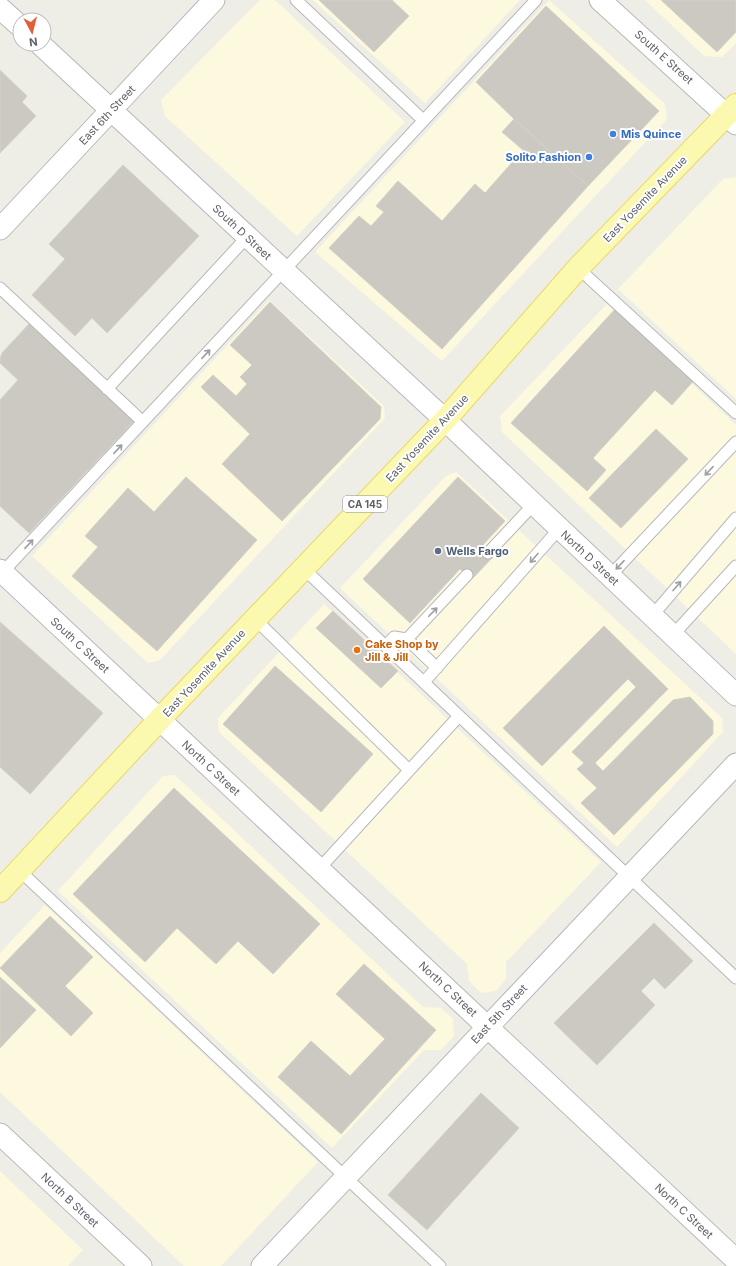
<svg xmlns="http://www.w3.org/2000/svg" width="736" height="1266" viewBox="0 0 736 1266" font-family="Inter,sans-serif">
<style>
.commercial{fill:#fcf9de}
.building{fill:#cbc9c2;stroke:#d4d1c5}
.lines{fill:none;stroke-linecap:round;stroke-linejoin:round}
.lane-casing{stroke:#b6b7bc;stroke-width:13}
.street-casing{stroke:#b6b7bc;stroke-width:23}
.primary-casing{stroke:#ead864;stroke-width:24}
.lane{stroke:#fff;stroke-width:11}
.street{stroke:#fff;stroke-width:21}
.primary{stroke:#fbf9b0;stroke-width:22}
.oneway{stroke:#9ea0a3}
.shop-dot{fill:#3f7fe0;stroke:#fff;stroke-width:1.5}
.service-dot{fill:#5c6f8a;stroke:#fff;stroke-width:1.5}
.food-dot{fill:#e8710a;stroke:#fff;stroke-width:1.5}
.labels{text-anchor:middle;stroke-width:4;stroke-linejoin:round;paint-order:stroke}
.shield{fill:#fff;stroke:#8e9094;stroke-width:1}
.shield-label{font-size:10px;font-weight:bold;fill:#5e6066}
.street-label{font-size:11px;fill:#5e6066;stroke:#fff}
.shop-label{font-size:11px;font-weight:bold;fill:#366cbe;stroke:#fff;text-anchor:start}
.service-label{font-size:11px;font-weight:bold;fill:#4e5e75;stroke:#fff;text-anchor:start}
.food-label{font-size:11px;font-weight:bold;fill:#c56008;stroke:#fff;text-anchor:start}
</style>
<rect width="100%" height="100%" fill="#efeee6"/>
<path class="commercial" d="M260,0h15l130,122 -108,114 -132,-120 -4,-16z
M313,0h207l-95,103z
M549,0l116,104 2,15 -225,242 -127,-109z
M645,0h91v43l-14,14 -18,-1z
M736,177v222l-118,-110 105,-110z
M269,300l115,106 1,12 -225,242 -12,3 -116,-107z
M607,304l129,121v229l-234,-222 -2,-16z
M456,472l266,246 1,14 -106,115 -277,-259 106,-112z
M324,604l277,258 -95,100v17l-10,12 -15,2 -12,-12 -2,-17 -248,-232 -1,-14z
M175,775l248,232 18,1 12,11 1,17 -13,14h-17l-92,98 -274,-257 105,-115z
M45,905l273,257 -97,104h-37l-184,-174v-139z
M0,1171l83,79 -15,16h-68z"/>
<path class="building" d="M319,0h73l17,16 -35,36z
M661,0h75v32l-19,20z
M546,6l113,105 -71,75 -74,-67 -38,-37z
M0,70l27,26 -5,6 14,14 -36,37z
M514,119l74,67 -146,163 -113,-101 30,-32 12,10 13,-14 -8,-6 22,-25 44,40 33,-37 10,9 38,-43 -21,-18z
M123,165l76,71 -92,97 -15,-15 -17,18 -43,-41 33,-36 -16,-15z
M270,302l111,105 -1,12 -98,102 -60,-57 28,-30 -49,-47 12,-12 23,21 11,-12 -7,-7 12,-12 -22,-20z
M617,307l79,71 -24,27 -17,-15 -62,68 13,12 -19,21 -76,-68z
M29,324l105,97 -105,112 -29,-27v-106l18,-20 -18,-17v-4l2,-6z
M656,429l32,30 -67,69 -32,-30z
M186,477l71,63 -100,111 -85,-75 26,-29 -13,-11 43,-48 26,24z
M458,477l47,44 -24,26 12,10 -21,22 -12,-10 -50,54 -47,-44z
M333,611l65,60 -17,17 -65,-60z
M0,622l103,91 -73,81 -30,-27z
M604,626l64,63 -73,74 8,8 70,-71 17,-3 23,24v13l-99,101 -33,-32 16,-15 -20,-19 7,-6 -12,-11 64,-65 -8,-8 -86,87 -39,-38z
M275,666l98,88 -52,58 -98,-88z
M174,788l146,136 -47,50 -35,-33 -22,23 -39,-36 -32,34 -72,-68z
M50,916l43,41 -28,29 28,27 -22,23 -71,-68z
M654,923l39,38 -28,28 -11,-11 -13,13 14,14 -58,60 -43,-42z
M364,964l72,66 -95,104 -63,-57 33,-36 39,35 35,-37 -49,-45z
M0,977l36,33 -36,38z
M481,1093l38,35 -92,102 -39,-35z"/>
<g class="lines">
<defs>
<path id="lane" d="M296,0l127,120
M578,268l158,145
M0,288l143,134
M107,389l140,-152
M488,553l45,-48
M303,568l433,410
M0,575l536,-575
M609,577l127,-135
M652,616l84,-98
M255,619l154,151
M673,635l63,-69
M407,639l60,-64
M386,646l8,-9 13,2 30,29
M424,682l135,-153
M319,869l140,-153
M19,870l421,396"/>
<path id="street" d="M600,0l136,124
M0,8l20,18
M40,44l405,376 291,275
M0,229l214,-229
M0,570l736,690
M0,1134l141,132
M262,1266l474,-502"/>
<path id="primary" d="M0,891l159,-171 286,-300 133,-152 158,-163"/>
</defs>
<use href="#lane" class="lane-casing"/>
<use href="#street" class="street-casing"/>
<use href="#primary" class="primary-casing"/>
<use href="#lane" class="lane"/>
<use href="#street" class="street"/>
<use href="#primary" class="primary"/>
</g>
<defs><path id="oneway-shaft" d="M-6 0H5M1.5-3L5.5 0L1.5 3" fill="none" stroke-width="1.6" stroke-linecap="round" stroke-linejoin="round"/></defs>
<g class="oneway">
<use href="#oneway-shaft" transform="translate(206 354) rotate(-47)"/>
<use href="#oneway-shaft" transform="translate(118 449) rotate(-47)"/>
<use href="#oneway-shaft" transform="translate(709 471) rotate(133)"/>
<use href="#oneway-shaft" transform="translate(29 544) rotate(-47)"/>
<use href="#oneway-shaft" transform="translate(534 558) rotate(131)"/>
<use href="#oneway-shaft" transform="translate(620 565) rotate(133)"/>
<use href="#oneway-shaft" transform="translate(677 586) rotate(-49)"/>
<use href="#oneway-shaft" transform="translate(433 612) rotate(-46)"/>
</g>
<g class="shop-dot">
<circle cx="613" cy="134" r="4"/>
<circle cx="589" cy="157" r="4"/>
</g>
<circle class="service-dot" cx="438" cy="551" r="4"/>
<circle class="food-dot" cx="357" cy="650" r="4"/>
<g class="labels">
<rect class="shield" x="343" y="496" width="44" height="16" rx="3"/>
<g class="shield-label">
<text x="365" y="508">CA 145</text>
</g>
<g class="street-label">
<text transform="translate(664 57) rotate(42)" y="4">South E Street</text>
<text transform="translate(107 115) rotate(-47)" y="4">East 6th Street</text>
<text transform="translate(645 199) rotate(-46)" y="4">East Yosemite Avenue</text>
<text transform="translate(242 232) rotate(43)" y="4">South D Street</text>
<text transform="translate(427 438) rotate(-47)" y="4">East Yosemite Avenue</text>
<text transform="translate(590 558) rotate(43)" y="4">North D Street</text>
<text transform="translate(80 645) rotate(43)" y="4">South C Street</text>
<text transform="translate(204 673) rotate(-47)" y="4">East Yosemite Avenue</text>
<text transform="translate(211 768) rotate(43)" y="4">North C Street</text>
<text transform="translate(448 989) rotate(43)" y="4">North C Street</text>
<text transform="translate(499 1014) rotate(-47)" y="4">East 5th Street</text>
<text transform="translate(70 1200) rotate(43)" y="4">North B Street</text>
<text transform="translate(684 1211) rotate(43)" y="4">North C Street</text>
</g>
<g class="shop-label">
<text x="621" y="138">Mis Quince</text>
<text x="581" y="161" text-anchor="end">Solito Fashion</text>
</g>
<g class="service-label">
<text x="446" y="555">Wells Fargo</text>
</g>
<g class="food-label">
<text x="365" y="648">Cake Shop by<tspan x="365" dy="13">Jill &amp; Jill</tspan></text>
</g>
</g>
<g transform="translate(32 32) rotate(173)"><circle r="19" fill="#ffffff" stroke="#bfbfc2"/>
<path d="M0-3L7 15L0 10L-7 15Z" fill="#e0603b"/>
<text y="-6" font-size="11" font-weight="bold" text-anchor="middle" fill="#5e6066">N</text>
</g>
</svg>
